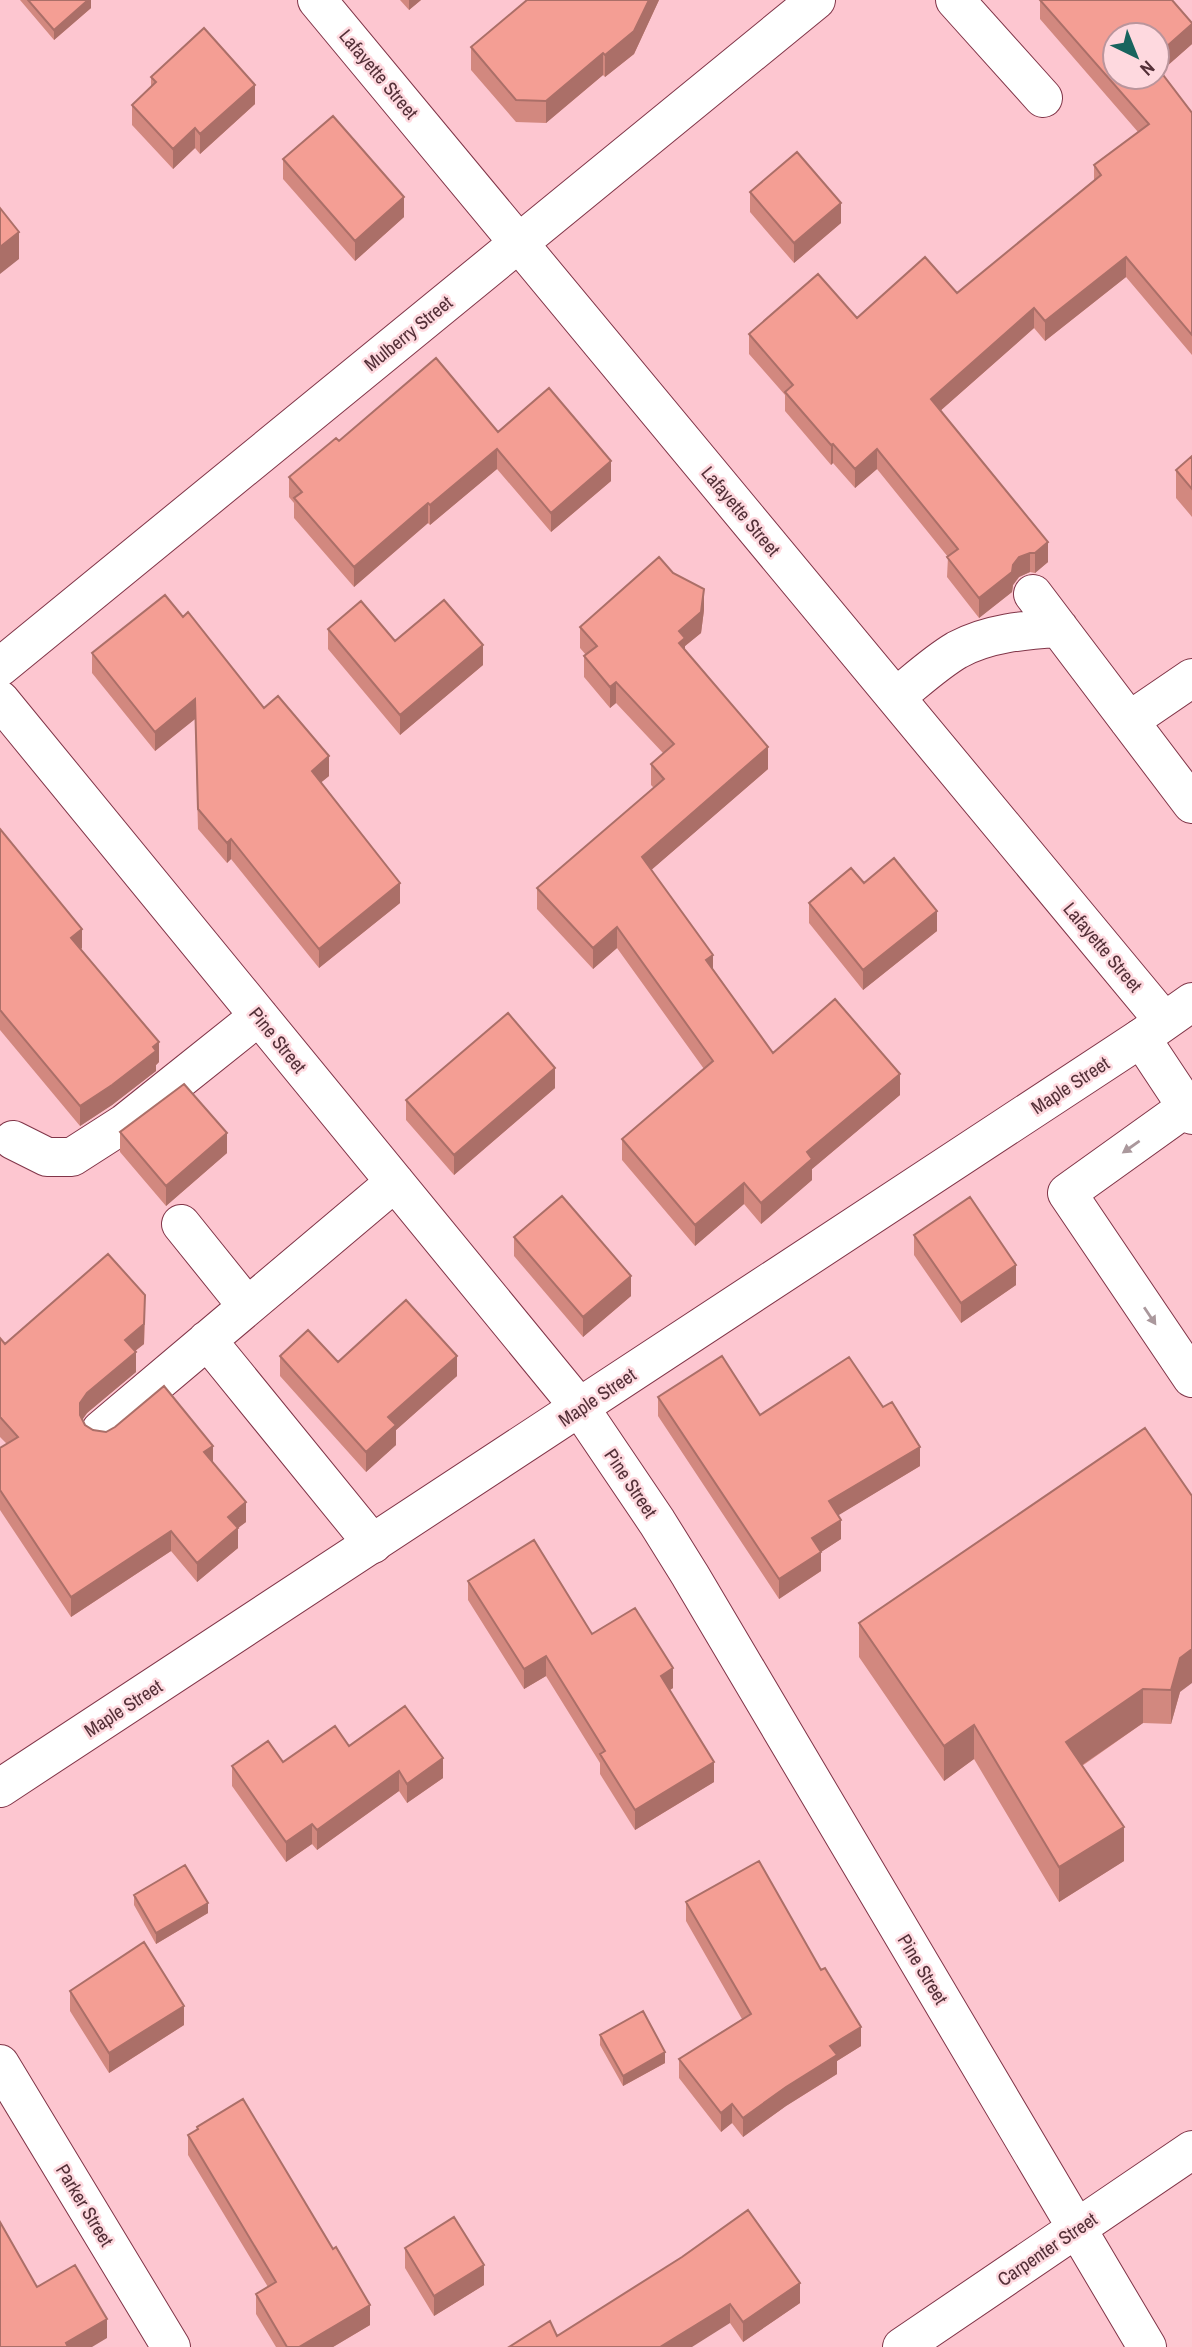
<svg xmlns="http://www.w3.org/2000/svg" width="1192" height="2347" viewBox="0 0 1192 2347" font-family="'Archivo Narrow',sans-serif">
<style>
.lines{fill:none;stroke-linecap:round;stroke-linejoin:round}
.minor-casing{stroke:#803548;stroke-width:40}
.major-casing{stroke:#803548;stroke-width:40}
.minor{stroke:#fff;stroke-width:38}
.major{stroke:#fff;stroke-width:38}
.wall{fill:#d2887f}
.shaded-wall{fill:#ab6f68}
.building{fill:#f49e94;stroke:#ab6f68;stroke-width:2}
.oneway{fill:#aa989c}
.labels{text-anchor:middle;stroke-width:5;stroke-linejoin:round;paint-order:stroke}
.street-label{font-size:19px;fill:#543038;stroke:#fed9df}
</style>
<rect width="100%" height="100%" fill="#fdc6d0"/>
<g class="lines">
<defs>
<path id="minor" d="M317,0l847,1021
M955,0l88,98
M1033,594l159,210
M0,667l816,-667
M896,697c20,-16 39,-34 61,-47 31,-17 68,-20 102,-22
M0,700l580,708 77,114 33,53 457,772
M1129,721l63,-43
M1141,1038l51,77
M1187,1107l-120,86 125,185
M13,1140l34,17h25l53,-34 134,-107
M181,1224l66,82
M207,1340l166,204
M101,1430l294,-248
M0,2064l171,283
M902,2347l290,-197"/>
<path id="major" d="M0,1788l1141,-750 51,-36"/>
</defs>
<use href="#minor" class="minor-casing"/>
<use href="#major" class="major-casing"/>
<use href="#minor" class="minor"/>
<use href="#major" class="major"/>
</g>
<path class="wall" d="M20,0h71v8l-37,32z
M400,0h21l-12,10z
M527,0h132l-25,54 -29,23 -2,-2 -57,48 -30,-1 -45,-52v-23z
M1040,0h132l20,23v21l-32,28 32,41v242l-66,-78 -81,64 -11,-13 -94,83 108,151 -13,11 -5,-1 -11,5 -6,8 -1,7 -33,26 -32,-41 1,-20 -71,-88 -22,19 -22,-25 -2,2 -46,-54v-16l-36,-41v-20l108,-16 100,-25 137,-113v-15l44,-33 -98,-113z
M151,77l104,27 -55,50 -5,-6 -22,21 -41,-44v-20l19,-18z
M283,159l121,58 -49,44 -72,-82z
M750,192l91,31 -47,40 -44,-51z
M498,432l113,49 -60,51 -54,-63 -67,56 -2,-2 -74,64 -60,-69v-15l-5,-6v-20l50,-36z
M1192,456v61l-16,-19v-28z
M704,610l-3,23 -16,13v5l83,118 -117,101 62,99 60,84 127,42 -88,74v11l-51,44 -17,-20 -49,42 -73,-86v-21l82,-70 -87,-121 -24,21 -56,-60v-21l117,-100 -3,-3v-21l12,-11 -47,-50 -6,5 -26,-31v-21l2,-1 -6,-7v-21z
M183,617l81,91 65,68 -8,6 79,121 -81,65 -88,-109 -4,4 -29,-34 -3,-110 -40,32 -63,-78v-20z
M328,629l67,12 88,24 -83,70 -72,-86z
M0,829l82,119 -2,2 79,112 -3,3v6l-44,34 -32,21 -80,-96z
M864,883l73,48 -74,59 -54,-67v-20z
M555,1088l-101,87 -48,-55v-20z
M120,1132l107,21 -61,53 -46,-54z
M914,1235l102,50 -55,38 -47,-68z
M514,1237l117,59 -48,41 -69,-81z
M145,1315l-1,29 -9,7 1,21 -49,41 -5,7 3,5 8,5 120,33 33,59 -8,6v20l-41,34 -26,-31 -100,66 -71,-107v-62l7,-4 -7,-7v-99l5,6z
M280,1356l58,6 119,14 -61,54v15l-30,27 -86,-96z
M658,1397l102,18 160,51 -82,49 3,24 -20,13v19l-42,28 -121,-183z
M468,1581l124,53 81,54 -3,2 44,92 -79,48 -35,-56v-11l-54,-87 -22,13 -56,-89z
M859,1623l321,69 -9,32 -28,-1 -61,43 42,95 -65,41 -85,-143 -30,22 -85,-124z
M349,1746l94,32 -36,25 -8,-12 -82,59 -5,-6 -26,18 -54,-76v-20l51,-4z
M134,1895l74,18 -52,31 -22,-39z
M686,1902l175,144 -24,15v13l-51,32 -43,31 -11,-14 -11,9 -42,-54v-19l63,-40 -56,-98z
M70,1991l114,34 -75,48 -39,-62z
M600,2035l65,28 -42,23 -23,-41z
M197,2127l173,198 -37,22h-57l-20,-33v-20l12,-7 -80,-132v-20l9,-5z
M405,2248l79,37 -50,31 -29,-48z
M682,2257l118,46 -57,39 -13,-19 -173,13z"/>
<path class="shaded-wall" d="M88,0h3v8l-37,32v-10z
M409,0h12l-12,10z
M649,0h10l-25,54 -29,23v-22z
M1192,24v20l-35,31v-20z
M603,53v22l-57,48v-22z
M255,85v19l-55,50v-20z
M195,128v20l-22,21v-20z
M404,197v20l-49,44v-20z
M841,203v20l-47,40v-20z
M19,232v27l-19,15v-27z
M1126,257v20l-81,64v-20z
M1034,308v20l-103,91v-20z
M833,444v19l-2,2v-20z
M497,449v20l-67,56v-20z
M877,449v20l-22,19v-19z
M611,461v20l-60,51v-19z
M428,503v20l-74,64v-20z
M1048,542v20l-13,11v-20z
M1030,553v19l-11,5 -6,8 -1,7 -33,26v-20l40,-41z
M704,589v21l-3,23 -16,13v13l-6,6v-34z
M483,645v20l-83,70v-20z
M616,682v21l-6,5v-21z
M195,699v20l-40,32v-19z
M768,747v22l-126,109v-21z
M329,756v20l-17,14v-19z
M231,839v20l-4,4v-20z
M400,883v20l-81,65v-19z
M937,911v20l-74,59v-20z
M617,927v21l-24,21v-21z
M82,929v19l-11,10v-20z
M713,955v21l-7,-16z
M159,1042v20l-3,3v6l-44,34 -32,21v-20z
M555,1068v20l-101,87v-20z
M900,1074v21l-88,74v11l-51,44v-21l46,-51z
M227,1133v20l-61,53v-20z
M744,1183v21l-49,42v-21z
M1016,1265v20l-55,38v-20z
M631,1276v20l-48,41v-20z
M145,1295l-1,49 -19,15v-19z
M136,1352v20l-49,41 -7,10v12v-32l7,-10z
M457,1356v20l-61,54v15l-30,27v-20l22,-35z
M213,1446v19l-9,-13z
M920,1447v19l-91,55v-20z
M246,1502v20l-8,6v20l-41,34v-19l31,-46z
M841,1520v19l-20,13v19l-42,28v-20l33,-41z
M171,1531v20l-100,66v-20z
M1192,1649v34l-12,9 -9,32v-34l9,-32z
M546,1656v20l-22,13v-20z
M673,1668v20l-12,7v-19z
M1143,1689v34l-77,53v-34z
M974,1725v34l-30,22v-35z
M443,1758v20l-36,25v-19z
M714,1762v20l-79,48v-20z
M399,1771v20l-82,59v-20z
M312,1824v20l-26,18v-20z
M1124,1827v34l-65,41v-35z
M208,1903v10l-52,31v-11z
M184,2006v19l-75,48v-20z
M861,2027v19l-24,15v13l-51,32 -43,31v-19l87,-72z
M665,2052v11l-42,23v-10z
M732,2104v19l-11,9v-19z
M484,2265v20l-50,31v-20z
M800,2283v20l-57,39v-20z
M730,2304v19l-38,24h-32z
M370,2305v20l-37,22h-34z
M107,2319v19l-15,9h-26v-4z"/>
<path class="building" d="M28,0h60l-34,30z
M527,0h122l-15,31 -29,24 -2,-2 -57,48 -30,-1 -45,-53z
M1040,0h132l20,23v1l-35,31v-20h-42v42h42v-10l35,46v222l-66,-78 -81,64 -11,-13 -103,91 117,143 -13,11h-5l-11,4 -6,8 -1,7 -33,26 -32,-41 11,-8 -81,-100 -22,20 -22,-25 -2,1 -46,-53 8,-7 -44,-51 69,-60 39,44 68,-61 32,36 144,-118 -7,-10 55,-41z
M204,28l51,57 -55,49 -5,-6 -22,21 -41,-44 24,-23 -5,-5z
M333,116l71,81 -49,44 -72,-82z
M797,152l44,51 -47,40 -44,-51z
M0,208l19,24 -19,15z
M436,358l62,74 51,-44 62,73 -60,52 -54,-64 -67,56 -2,-2 -74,64 -60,-69 8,-6 -13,-15 47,-39 3,3z
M1192,456v33l-16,-19z
M659,557l14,16 31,16 -3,23 -22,19 6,7 -6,5 89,104 -126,110 71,98 -7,5 67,93 62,-54 65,75 -93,78 5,7 -51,44 -17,-20 -49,42 -73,-86 91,-78 -96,-134 -24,21 -56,-60 127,-109 -13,-15 23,-20 -58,-62 -6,5 -26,-31 13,-10 -17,-19z
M165,595l18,22 5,-5 76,96 14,-12 51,60 -17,15 88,112 -81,66 -88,-110 -4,4 -29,-34 -3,-110 -40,33 -63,-79z
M444,600l39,45 -83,70 -72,-86 33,-28 34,40z
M0,829l82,100 -11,9 88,104 -6,5 3,4 -44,34 -32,21 -80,-96z
M894,858l43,53 -74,59 -54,-67 42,-35 13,15z
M508,1013l47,55 -101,87 -48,-55z
M184,1084l43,49 -61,53 -46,-54z
M562,1196l69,80 -48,41 -69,-80z
M970,1197l46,68 -55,38 -47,-68z
M108,1254l37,41 -1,29 -19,16 11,12 -49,41 -7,10v12l5,10 8,5 13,2 9,-5 49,-41 49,60 -9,6 42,50 -18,15 10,11 -41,35 -26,-32 -100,66 -71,-107v-42l18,-11 -18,-20v-79l5,6z
M406,1300l51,56 -69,61 8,8 -30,27 -86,-96 28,-26 30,32z
M722,1356l38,59 89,-58 34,50 9,-5 28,45 -91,54 12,19 -29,18 9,14 -42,27 -121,-182z
M1145,1428l47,68v153l-12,9 -9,32 -28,-1 -77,53 58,85 -65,40 -85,-142 -30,21 -85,-123z
M534,1540l58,94 43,-26 38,60 -12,8 53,86 -79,48 -35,-56 5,-3 -59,-95 -22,13 -56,-88z
M405,1706l38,52 -36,26 -8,-13 -82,59 -5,-6 -26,18 -54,-76 36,-25 15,21 52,-36 14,20z
M759,1861l62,109 4,-2 36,59 -31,19 7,9 -51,32 -43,31 -11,-14 -11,9 -42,-54 72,-45 -65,-112z
M185,1865l23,38 -52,30 -22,-38z
M144,1942l40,64 -75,47 -39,-62z
M643,2011l22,41 -42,24 -23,-41z
M243,2099l90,150 3,-2 34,58 -71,42h-12l-31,-53 20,-12 -88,-147 10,-6 -1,-2z
M748,2210l52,73 -57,39 -13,-18 -70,43h-151l41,-26 7,15 125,-79z
M454,2217l30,48 -50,31 -29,-48z
M0,2222l37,65 38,-22 32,54 -41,24 2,4h-68z"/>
<defs><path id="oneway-solid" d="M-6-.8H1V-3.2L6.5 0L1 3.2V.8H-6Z" transform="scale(1.75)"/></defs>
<g class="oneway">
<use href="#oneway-solid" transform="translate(1131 1147) rotate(145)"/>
<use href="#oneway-solid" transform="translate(1150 1316) rotate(56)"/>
</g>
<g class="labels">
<g class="street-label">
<text transform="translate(379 74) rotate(50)" y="7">Lafayette Street</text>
<text transform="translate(408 333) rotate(-39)" y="7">Mulberry Street</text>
<text transform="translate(741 511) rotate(50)" y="7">Lafayette Street</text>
<text transform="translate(1103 947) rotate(50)" y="7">Lafayette Street</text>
<text transform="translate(278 1040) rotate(51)" y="7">Pine Street</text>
<text transform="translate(1070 1085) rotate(-33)" y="7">Maple Street</text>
<text transform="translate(597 1397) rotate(-34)" y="7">Maple Street</text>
<text transform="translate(631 1483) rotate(56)" y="7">Pine Street</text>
<text transform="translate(123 1708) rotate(-33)" y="7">Maple Street</text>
<text transform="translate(923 1969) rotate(59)" y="7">Pine Street</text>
<text transform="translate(85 2205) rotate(59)" y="7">Parker Street</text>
<text transform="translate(1047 2249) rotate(-34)" y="7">Carpenter Street</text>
</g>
</g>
<g transform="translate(1136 56) rotate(137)"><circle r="33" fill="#fed9df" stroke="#ba959c" stroke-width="2"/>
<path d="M0-5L12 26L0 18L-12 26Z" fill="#18645e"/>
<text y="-10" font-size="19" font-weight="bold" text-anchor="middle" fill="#543038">N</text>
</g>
</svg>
